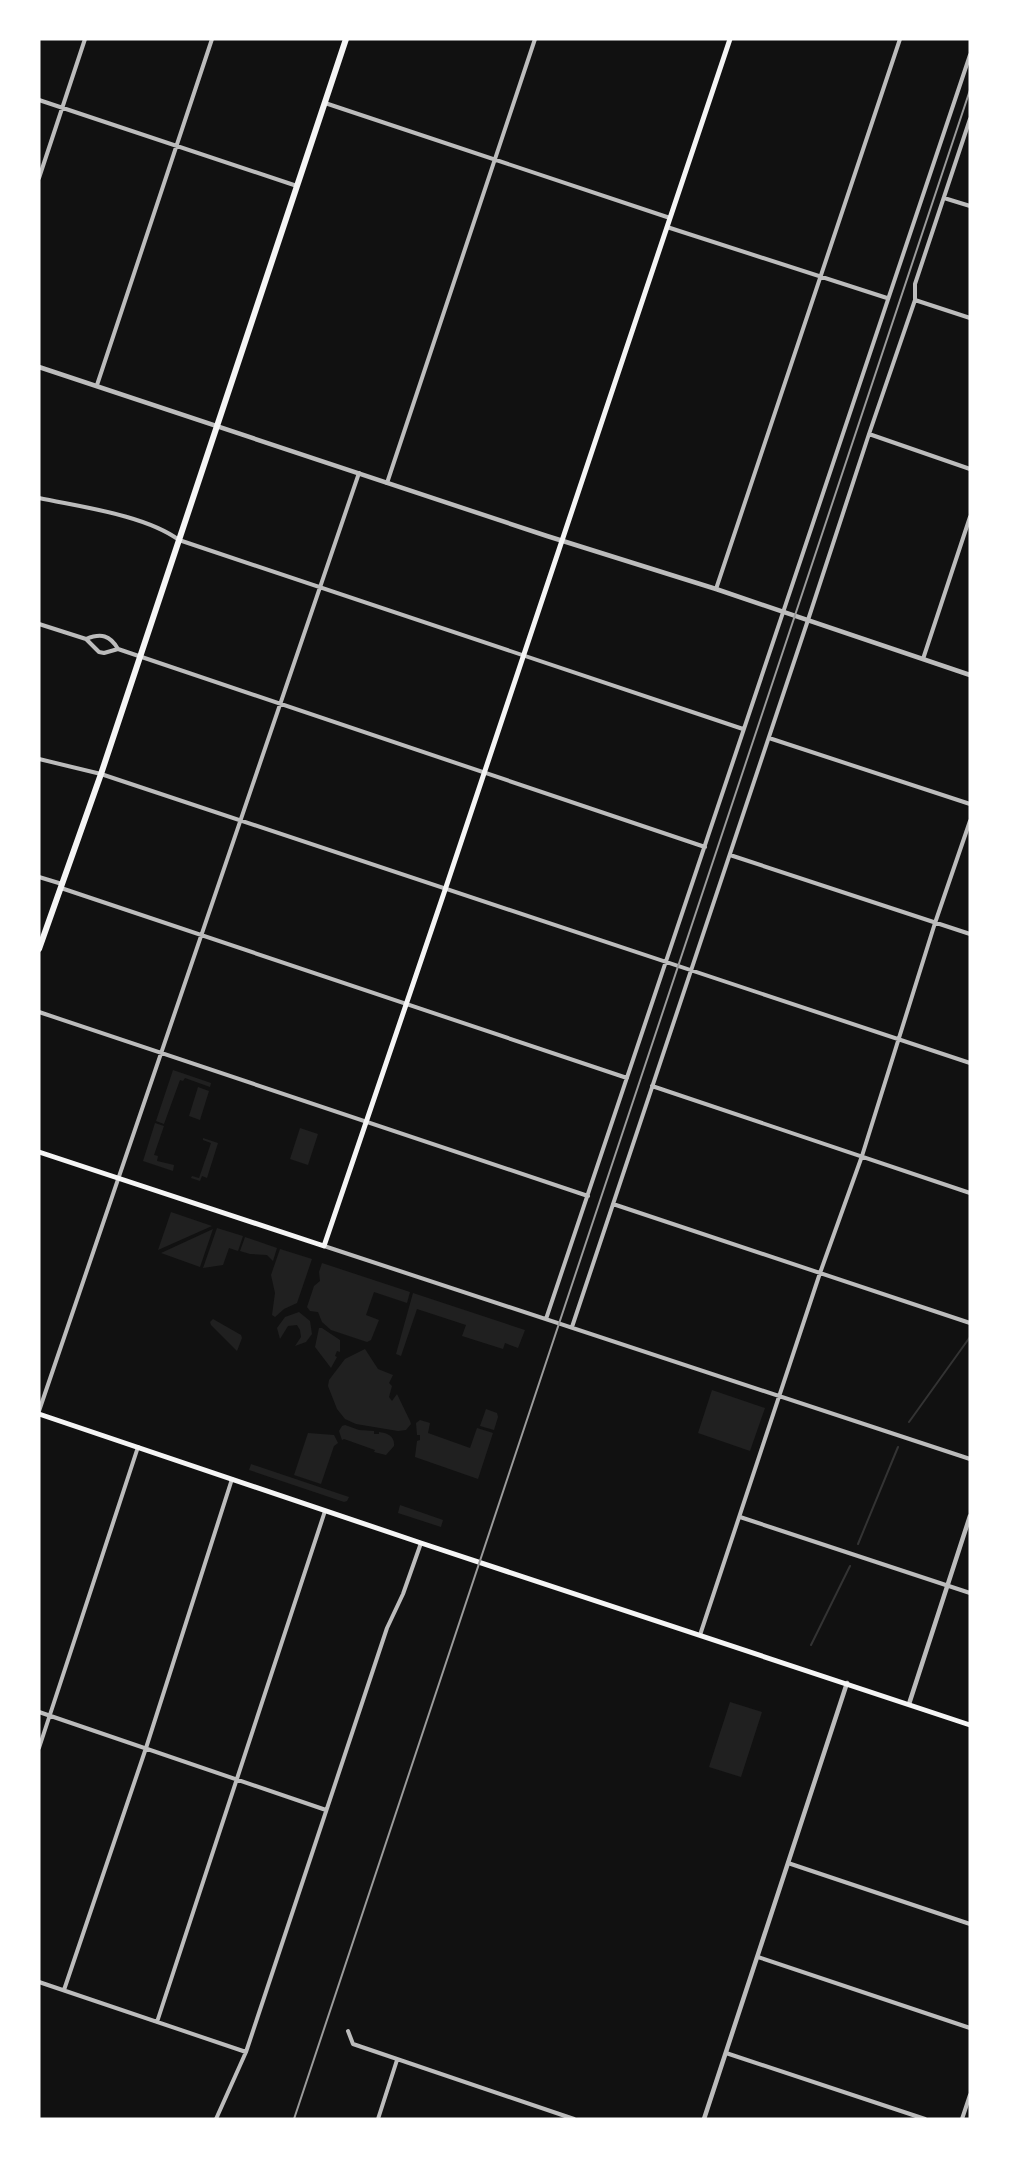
<svg xmlns="http://www.w3.org/2000/svg" width="1009" height="2158" viewBox="0 0 1009 2158" font-family="'Roboto Serif',serif">
<style>
.green{fill:#202020}
.lines{fill:none;stroke-linecap:round;stroke-linejoin:round}
.stream{stroke:#333;stroke-width:2}
.minor{stroke:#bcbcbc;stroke-width:4}
.tertiary{stroke:#bcbcbc;stroke-width:4.5}
.secondary{stroke:#f5f5f5;stroke-width:5}
.primary{stroke:#f5f5f5;stroke-width:6}
.rail{stroke:#9a9a9a;stroke-width:2}
</style>
<rect width="100%" height="100%" fill="#111"/>
<path class="green" d="M173,1070l38,13 -1,4 -25,-9 -2,3 -3,-1 -16,44 -8,-3z
M198,1087l11,4 -9,29 -11,-4z
M155,1123l9,3 -10,29 4,1 -1,5 17,4 -1,6 -30,-10z
M300,1128l18,6 -10,31 -18,-6z
M203,1138l15,5 -11,35 -5,-2 -2,5 -9,-3 1,-2 7,2 12,-35 -8,-3z
M171,1212l41,14 -54,24z
M217,1228l26,8 -5,15 -9,-3 -6,17 -20,3z
M213,1229l-13,38 -39,-14z
M245,1237l32,11 -4,13 -6,-6 -17,-1 -10,-3z
M280,1249l32,10 -15,44 -13,6 -9,8 -3,-2 3,-22 -4,-18z
M322,1263l88,29 -3,11 -33,-11 -8,23 13,5 -8,20 -4,2 -36,-12 -9,-8 -4,-10 -8,-1 -3,-4 7,-21 6,-5 -1,-9z
M413,1293l112,37 -7,18 -13,-5 -2,6 -41,-13 4,-11 -49,-16 -16,47 -5,-2z
M299,1312l11,9 2,13 -6,8 -11,4 6,-9 -1,-7 -3,-5 -9,1 -8,13 -3,-11 8,-11z
M213,1319l28,16 1,3 -5,13 -26,-26 -1,-3z
M319,1328h3l18,12v12l-3,-1 -2,5 2,1 -6,11 -16,-21z
M365,1349l13,20 15,6 -4,8 3,3 -3,11 3,4 5,-7 13,27 1,3 -5,6 -8,1 -42,-7 -11,-5 -8,-10 -9,-23 1,-6 16,-21z
M712,1390l53,18 -15,43 -52,-18z
M486,1409l11,4 1,4 -4,13 -14,-4z
M420,1420l10,3 -2,10 42,15 7,-20 16,5 -15,46 -63,-22 2,-16 3,-1v-5h-3l-1,-12z
M345,1425l14,5 15,1v3h5v-2c8,1 16,4 15,14l-8,9 -12,-3 1,-2 -31,-11 -2,1 -3,-9 3,-5z
M308,1433l26,2 4,8 -4,3 -13,38 -27,-9z
M251,1464l98,33 -2,4 -3,1 -95,-32z
M400,1505l43,15 -2,7 -43,-14z
M730,1702l32,10 -21,65 -32,-10z"/>
<g class="lines">
<path class="stream" d="M909,1422l61,-85
M858,1544l40,-97
M811,1645l39,-79"/>
<path class="minor" d="M39,100l258,86
M325,103l345,115
M39,178l46,-139
M944,198l26,8
M667,227l220,71
M915,300l55,18
M97,385l115,-346
M869,434l101,35
M387,483l148,-444
M39,498c42,9 106,17 140,42l564,189
M716,589l184,-550
M39,624l47,15 13,13 5,1 14,-4 587,198
M86,639c15,-6 24,-4 32,10
M923,659l47,-142
M769,738l201,66
M39,759l62,15 869,289
M730,855l240,79
M39,877l23,7
M61,888l566,190
M39,1012l549,184
M652,1086l318,107
M613,1204l357,119
M324,1246l646,213
M546,1319l424,-1264
M572,1327l236,-707 61,-186 46,-134v-16l55,-165
M39,1411l320,-938
M740,1517l230,76
M700,1635l120,-362 42,-117 73,-233 35,-102
M39,1712l287,98
M39,1748l99,-301
M788,1863l182,61
M758,1957l212,71
M39,1982l207,70
M64,1990l82,-242 86,-269
M157,2022l168,-511
M348,2031l5,13 221,75
M726,2053l199,66
M216,2119l30,-67 141,-424 16,-34 18,-51
M378,2119l19,-59
M962,2119l8,-24"/>
<path class="tertiary" d="M39,367l508,169 169,53 254,86
M909,1704l61,-188
M704,2119l143,-436"/>
<path class="secondary" d="M39,1152l285,94 121,-356 285,-851
M39,1414l382,129 549,182"/>
<path class="primary" d="M39,949l62,-175 245,-735"/>
<path class="rail" d="M294,2119l676,-2029"/>
</g>
<rect width="1009" height="2158" fill="none" stroke="#ffffff" stroke-width="81"/>
</svg>
